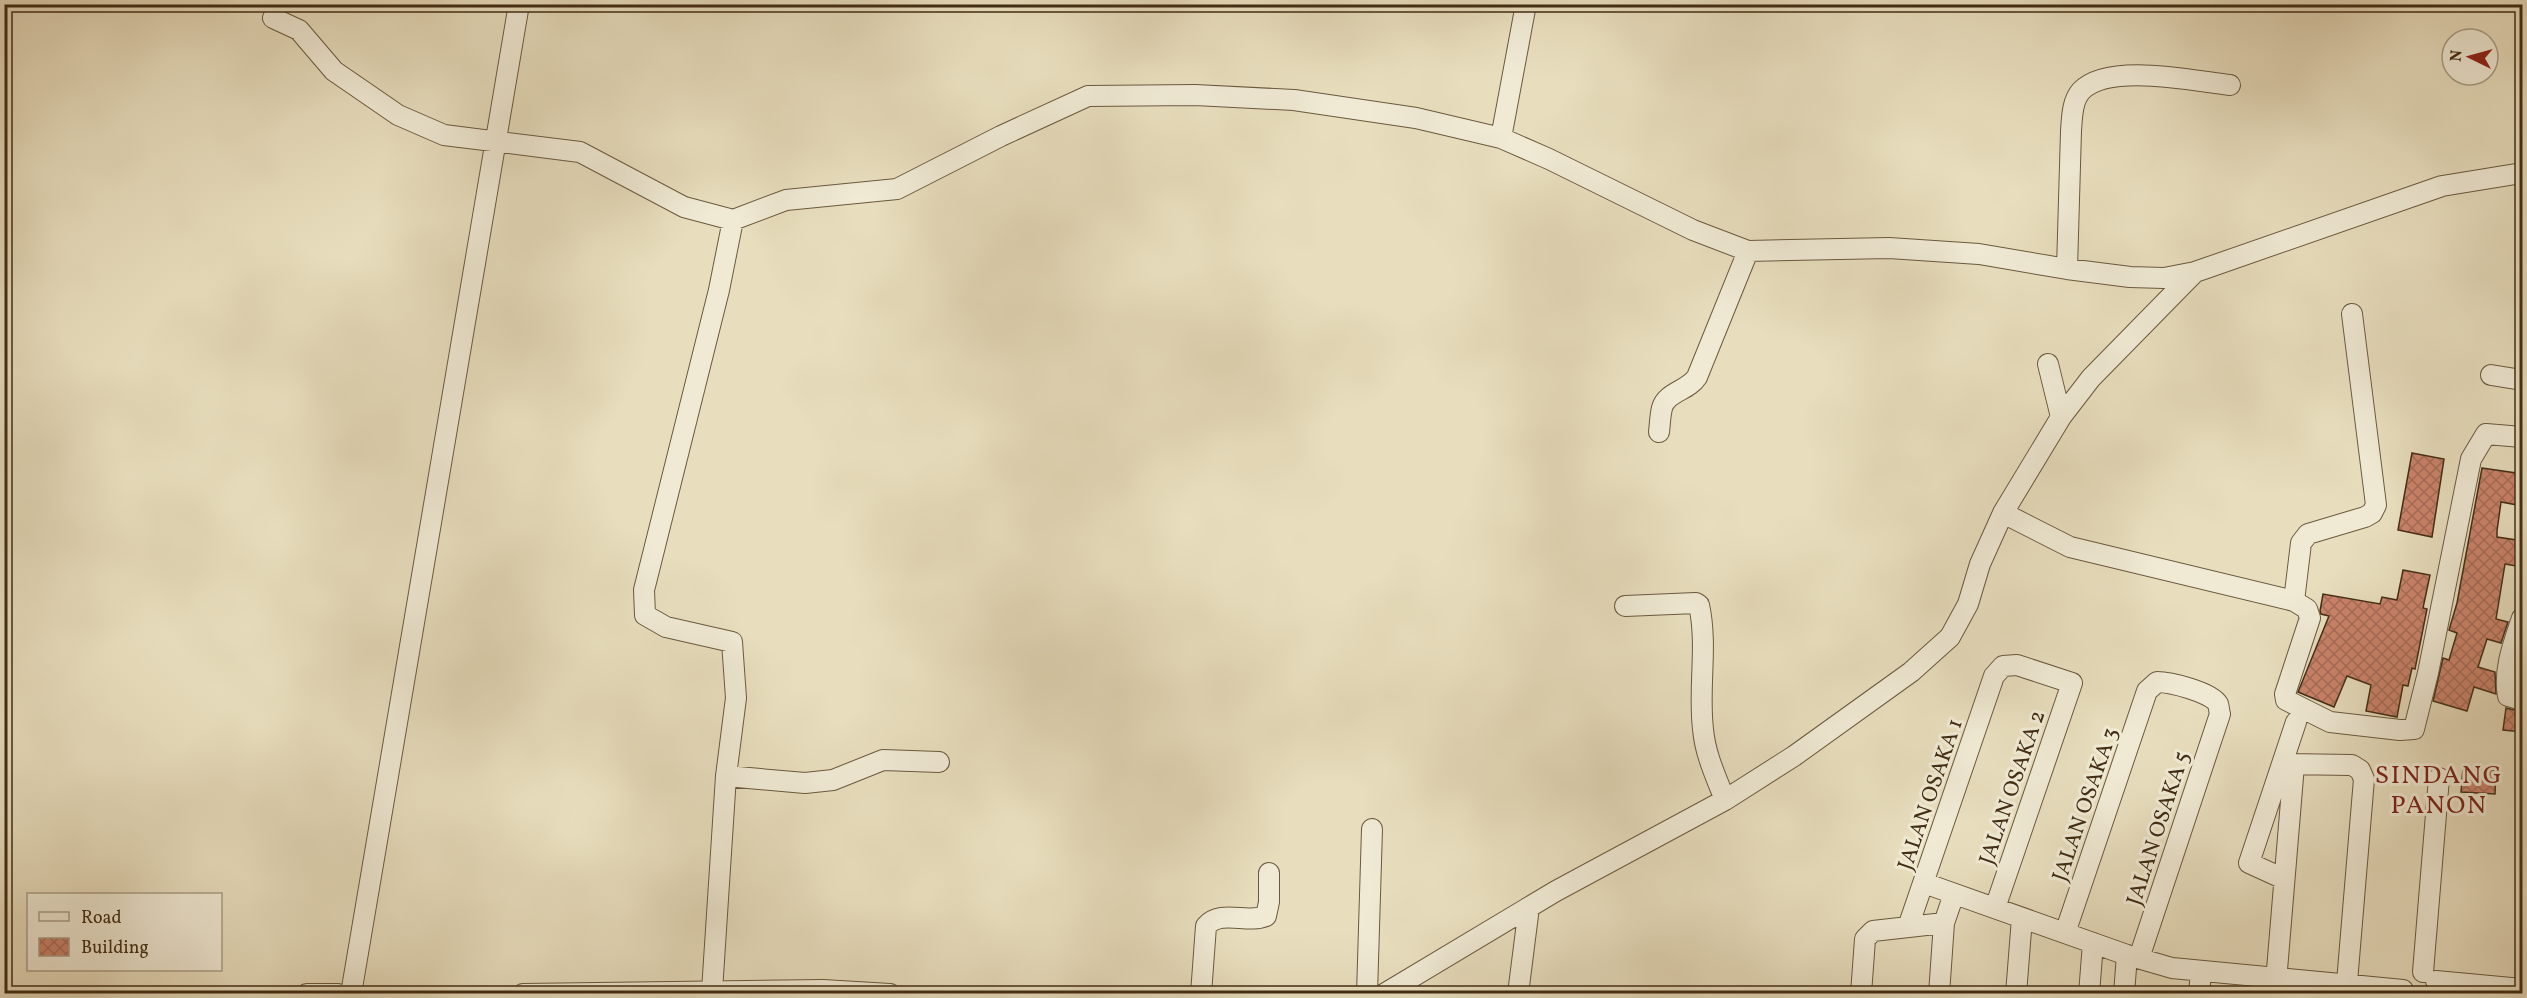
<svg xmlns="http://www.w3.org/2000/svg" width="2527" height="998" viewBox="0 0 2527 998" font-family="Vollkorn,serif">
<style>
.building{fill:url(#building-cross-hatch);stroke:#412d14;stroke-width:1.5}
.lines{fill:none;stroke-linecap:round;stroke-linejoin:round}
.minor-casing{stroke:#6b593e;stroke-width:22}
.minor{stroke:#f0ead5;stroke-width:20}
.labels{text-anchor:middle;stroke-width:6;stroke-linejoin:round;paint-order:stroke}
.street-label{font-size:22px;fill:#412d14;stroke:#f0ead5}
.quarter-label{font-size:26px;letter-spacing:1.5px;fill:#7a1f14;stroke:#f0ead5}
</style>
<defs>
<pattern id="building-cross-hatch" width="8" height="8" patternUnits="userSpaceOnUse" patternTransform="scale(1.5)"><rect width="8" height="8" fill="#cb836b"/><path d="M0 0l8 8M0 8l8-8" fill="none" stroke="#a66c57"/></pattern>
</defs>
<rect width="100%" height="100%" fill="#e8debe"/>
<filter id="stains"><feTurbulence type="fractalNoise" baseFrequency=".00333" numOctaves="4"/><feColorMatrix values="0 0 0 0 .2 0 0 0 0 .09 0 0 0 0 .02 0 0 0 .5 -.17"/></filter>
<radialGradient id="worn" r=".72"><stop offset=".6" stop-color="#630" stop-opacity="0"/><stop offset="1" stop-color="#630" stop-opacity=".3"/></radialGradient>
<path class="building" d="M2412,453l32,6 -12,78 -34,-7z
M2482,468l41,6v32l-22,-4 -4,29v6l26,4v26l-18,-3 -9,55 12,3 -7,21 -14,-4 -9,28 17,5 1,22 -22,-7 -7,24 -34,-10 10,-43 6,2 8,-27 -8,-3 8,-27z
M2403,570l27,5 -7,33 4,1 -12,60 -3,-1 -4,18 -5,-1 -6,32 -31,-6 5,-26 -24,-9 -13,31 -36,-15 31,-76 -8,-2 -1,-3 3,-17 57,10 2,-7 15,3z
M2506,708l17,4v20l-20,-2z
M2463,768l33,2 -1,24 -34,-2z"/>
<g class="lines">
<defs>
<path id="minor" d="M273,18l26,12 35,41 64,44 46,20 136,17 104,55 49,13 53,-20 111,-11 104,-53 87,-40 107,-1 99,5 122,18 85,20 48,21 144,71 55,21 141,-3 90,6 88,15 63,8 34,1 31,-6 247,-86 80,-13
M1501,138l25,-134
M2067,269l4,-138c1,-13 1,-30 10,-40 27,-29 113,-10 149,-6
M2352,314l24,191 -4,8 -7,4 -57,17 -7,9 -7,58 13,8 3,9 -25,76 1,6 44,22 70,8 14,-1 14,-56 43,-214 15,-25 36,3
M2048,364l13,53
M2491,375l31,5
M1659,432c1,-8 1,-16 3,-24 4,-16 26,-17 35,-31l51,-126
M2003,513l67,34 224,54
M1625,606l71,-3 3,2c9,41 -1,83 4,124 2,25 13,48 22,71
M2522,618c-8,24 -19,52 -14,78l14,4
M2283,764l69,1 8,5 4,9 -18,215
M726,776l79,7 28,-3 50,-20 56,2
M2284,879l-35,-16 47,-141
M1924,883l203,72 45,13 231,22
M1908,927l86,-251 9,-10 14,-1 55,18 -77,225
M2065,933l82,-242 10,-9c13,0 54,10 61,22 1,3 1,7 2,10l-81,244
M2423,972l16,-194
M2436,981l86,8
M712,991l14,-215 10,-78 -4,-56 -66,-15 -21,-12 -1,-25 75,-300 14,-70
M307,994h31
M351,994l168,-990
M523,994l300,-4 67,4
M1201,994l5,-68c15,-17 41,-2 60,-10l3,-14v-29
M1367,994l5,-165
M1384,994l172,-103 169,-91 69,-44 117,-84 39,-35 18,-33 12,-40 23,-51 58,-96 30,-39 104,-106
M1518,994l11,-87
M1861,994l4,-55 8,-8 71,-8
M1939,994l5,-71 10,-29
M2016,994l6,-76
M2089,994l4,-51
M2124,994l3,-39
M2199,994l2,-23
M2275,994l19,-229"/>
</defs>
<use href="#minor" class="minor-casing"/>
<use href="#minor" class="minor"/>
</g>
<g class="labels">
<g class="street-label">
<text transform="translate(2011 787) rotate(-71)" y="8">JALAN OSAKA 2</text>
<text transform="translate(1929 794) rotate(-71)" y="8">JALAN OSAKA 1</text>
<text transform="translate(2084 804) rotate(-71)" y="8">JALAN OSAKA 3</text>
<text transform="translate(2157 828) rotate(-72)" y="8">JALAN OSAKA 5</text>
</g>
<g class="quarter-label">
<text x="2439" y="783">SINDANG<tspan x="2439" dy="30">PANON</tspan></text>
</g>
</g>
<rect width="2527" height="998" fill="none" stroke="#e8debe" stroke-width="24"/>
<rect x="6" y="6" width="2515" height="986" fill="none" stroke="#412d14" stroke-width="3"/>
<rect x="12" y="12" width="2503" height="974" fill="none" stroke="#412d14" stroke-width="1.5"/>
<rect x="27" y="893" width="195" height="78" fill="#f0ead5" stroke="#aa9e88" stroke-width="1.5"/>
<rect x="39" y="912" width="30" height="9" fill="#f0ead5" stroke="#aa9e88" stroke-width="1.5"/>
<text x="81" y="923" font-size="18" fill="#412d14">Road</text>
<rect x="39" y="938" width="30" height="18" fill="url(#building-cross-hatch)" stroke="#aa9e88" stroke-width="1.5"/>
<text x="81" y="953" font-size="18" fill="#412d14">Building</text>
<g transform="translate(2470 57) rotate(275)"><circle r="28" fill="#f0ead5" stroke="#aa9e88" stroke-width="1.5"/>
<path d="M0-4.5L10 22L0 15L-10 22Z" fill="#8f2418"/>
<text y="-9" font-size="16" font-weight="bold" text-anchor="middle" fill="#412d14">N</text>
</g>
<rect width="100%" height="100%" filter="url(#stains)"/>
<rect width="100%" height="100%" fill="url(#worn)"/>
</svg>
